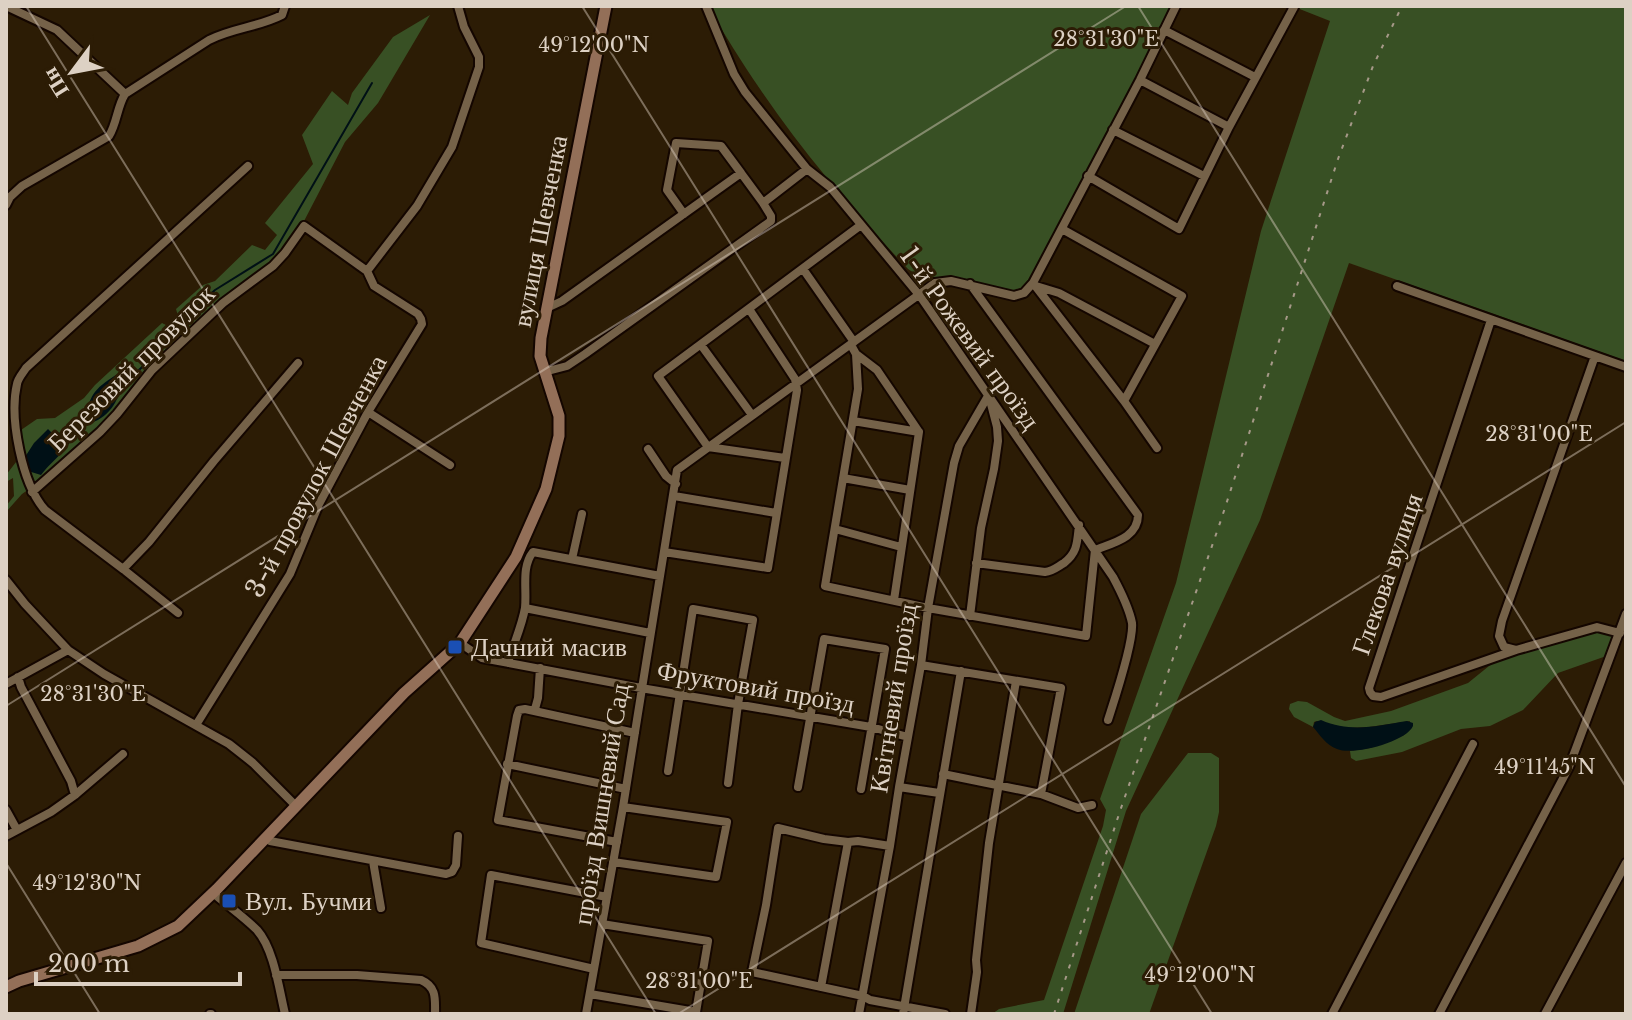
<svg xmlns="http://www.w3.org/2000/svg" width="1632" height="1020" viewBox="0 0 1632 1020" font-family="'Libre Baskerville',serif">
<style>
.green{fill:#385024}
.water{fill:#001016}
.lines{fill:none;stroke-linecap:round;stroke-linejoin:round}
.stream{stroke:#001016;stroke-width:2}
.street-casing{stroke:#140600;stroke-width:12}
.secondary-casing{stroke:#140600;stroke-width:15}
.street{stroke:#756249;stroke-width:8}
.secondary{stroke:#936f58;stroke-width:11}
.rail{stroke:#a69988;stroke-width:2;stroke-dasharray:4 8;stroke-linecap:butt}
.ticks{fill:none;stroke:#ddd1c4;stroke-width:2;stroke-opacity:0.45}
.transit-dot{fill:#1a4fb4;stroke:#2c1c05;stroke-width:3}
.labels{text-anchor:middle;stroke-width:6;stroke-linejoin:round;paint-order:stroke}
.street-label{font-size:26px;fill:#ddd1c4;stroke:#2c1c05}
.poi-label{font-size:26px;fill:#ddd1c4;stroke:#2c1c05;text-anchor:start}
.ticks-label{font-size:20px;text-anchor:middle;fill:#ddd1c4;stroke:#2c1c05;stroke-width:6;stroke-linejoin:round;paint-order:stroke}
</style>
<rect width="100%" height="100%" fill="#2c1c05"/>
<path class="green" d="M707,6h469l-143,277 -14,12 -50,-11 -52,-9 -9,-6c-53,-56 -104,-115 -148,-180 -19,-27 -35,-55 -53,-83z
M1292,6h334v355l-277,-98 -89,257 -134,291 -63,203h-71l7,-5 45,-9 59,-174 3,-16 -6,-11 76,-216 85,-352 69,-210z
M430,15l-52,88 -33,39 -43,83 -30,40 -50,36 -107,112 -67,63 -26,18 -16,18v-6l8,-10 -1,-18 -7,4v-7l17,-22 -2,-23 16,-11 18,-1 29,-20 11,-13 67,-62 6,3 10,-10 -2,-7 27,-24 12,-4 37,-36 13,5 12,-15 -12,-12 48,-59 -11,-29 30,-44 16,14 4,-12 41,-56z
M1597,627l23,6 -8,21 -54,19 -35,37 -33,16 -29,3 -59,23 -46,9 -5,-3 -1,-7 20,-3 34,-13 6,-14 -41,6 -24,1 -28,-7 -3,1 -1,5 -19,-10 -5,-8 1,-5 8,-3 9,1 27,15 11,4 46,-10 77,-28 21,-17 27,-16z
M1188,753h23l8,5v54l-3,14 -67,188h-75l67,-200z"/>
<path class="water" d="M119,373l5,6c-5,20 -13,37 -33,44l-5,-4c3,-26 11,-32 33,-46z
M71,423l5,5c-7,23 -22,30 -35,47l-13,-4 -3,-14 9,-14 14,-14 6,6 7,-3z
M1321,720c30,13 55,6 86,1l6,2v3c-7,16 -60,30 -76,23 -11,-4 -17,-14 -24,-22l2,-5z"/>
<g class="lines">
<path class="stream" d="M123,385l67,-63 9,-17 16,-15 58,-36 99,-171
M76,428l10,-9"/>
<defs>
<path id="street" d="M6,6l51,24 68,64
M706,6l28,68 11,18 62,77 23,18 90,109 193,281c7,13 16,31 19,46 2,19 -18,78 -24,97
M1164,30l91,47
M1140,80l89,47
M1113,130l91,46
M1088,176l91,53 50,-102 65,-120 -2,-1
M6,205l4,-8 12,-11 87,-50c8,-13 8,-29 16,-42l84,-54c23,-12 50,-13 73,-25l3,-9
M684,214l-17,-24 9,-47 45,3 20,27
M803,269l51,73
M1033,283l91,118 58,-105 -120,-67
M1036,286l23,7 96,51
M1397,286l229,81
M547,308l15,-7 179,-128 22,30
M1491,320l-122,368 1,4 3,4 8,1 135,-47
M701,345l51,70
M851,345l5,9 2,35 -33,197 103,22 158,28 9,-86c17,-7 43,-12 43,-35l-168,-231
M856,354l21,16 42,62 -25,168
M1595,356l-93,265 -3,15 5,11 12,3 81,-23 23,6
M544,372l23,-6 18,-12 186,-133v-5l-8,-13 44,-34
M1124,401l33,47
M368,412l82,53
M853,421l66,11
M648,449l18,27 10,8
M785,458l-77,-11 -50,-71 203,-151
M843,478l67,12
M32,492l68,-60 17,-18 35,-44 71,-67 50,-37 12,-13 19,-27 63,45
M674,496l102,17
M835,529l66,18
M664,552l104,16 29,-178 -2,-11 -46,-70
M572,559l10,-45
M976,563l69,9c8,-1 12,-5 19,-9 14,-11 13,-21 15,-38
M123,569l26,-27 65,-81 84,-98
M6,580l19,24 43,46 36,24 125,70 24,19 43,43
M525,608l125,25
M178,613l-55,-44 -78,-59c-23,-26 -36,-92 -28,-126 1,-6 6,-11 9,-16l222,-202
M970,616l11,-88 13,-59 4,-28 -1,-14 -6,-23
M460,643l22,15 159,30 230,39 37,10
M508,663c5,-18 14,-37 17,-55 2,-19 -4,-41 8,-56l127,24
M921,665l140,23 -20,106
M18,677l3,10 50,94 4,14
M6,684l62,-34
M535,709l3,-11 2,-30
M196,725l94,-151 29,-70 49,-92 54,-88 -1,-5 -3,-5 -44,-28 -7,-15 50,-65 35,-59 27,-80v-10l-15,-30 -6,-21
M507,764l119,25
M668,771l25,-162 60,11 -15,84 -10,79
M943,774l98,20 37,14 14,-3
M798,787l26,-148 61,10 -24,140
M899,787l40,6
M6,810l11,20
M6,836l45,-24 24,-17 48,-41
M266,837l4,4 176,33 6,-2 4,-7 2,-29
M617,842l-119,-22 19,-104 2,-6 6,-1 110,24
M890,846l-32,-5 -10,1 -24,-3 -46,-11 -12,77 -14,67 111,24 7,4 75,14
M373,861l8,47
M613,862l103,15 11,-55 -104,-15
M213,893c14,12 31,24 44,37 17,19 22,59 28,84
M594,969l-113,-26 10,-68 116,22
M276,975h81l64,5c16,7 14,19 14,34
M821,987l27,-145
M590,994l106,18 12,-71 -106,-17
M210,1014h1
M586,1014l37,-207 54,-337 258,-187 16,-2 63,15 10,-3 9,-10 107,-203 36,-74
M859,1014l31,-168 9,-59 22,-122 7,-57 26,-145 5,-17 29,-50
M903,1014l58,-343
M971,1014l6,-42 -1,-12 13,-117 27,-162
M1332,1014l141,-270
M1439,1014l130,-247 57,-153
M1545,1014l81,-151"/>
<path id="secondary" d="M6,987l13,-6 119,-35 40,-20 39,-37 187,-196 56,-50 56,-86 30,-68 13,-53v-20l-19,-60 1,-18 65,-332"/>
</defs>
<use href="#street" class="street-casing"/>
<use href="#secondary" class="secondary-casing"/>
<use href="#street" class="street"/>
<use href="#secondary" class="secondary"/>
<path class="rail" d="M1054,1014l66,-203 101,-291 117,-361 35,-93 29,-60"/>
</g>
<path class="ticks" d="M26,6l630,1008M582,6l630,1008M1138,6l488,781M6,706l1120,-700M6,863l94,151M678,1014l948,-592"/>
<g class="transit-dot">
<rect x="447" y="639" width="16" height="16" rx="4"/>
<rect x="221" y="893" width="16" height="16" rx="4"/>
</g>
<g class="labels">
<g class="street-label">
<text transform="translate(540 231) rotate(-79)" y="9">вулиця Шевченка</text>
<text transform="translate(970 338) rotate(54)" y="9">1-й Рожевий проїзд</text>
<text transform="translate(131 368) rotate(-45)" y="9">Березовий провулок</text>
<text transform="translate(316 476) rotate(-62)" y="9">3-й провулок Шевченка</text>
<text transform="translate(1387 574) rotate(-71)" y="9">Глекова вулиця</text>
<text transform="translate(756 687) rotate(10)" y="9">Фруктовий проїзд</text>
<text transform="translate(893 698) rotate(-81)" y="9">Квітневий проїзд</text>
<text transform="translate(601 804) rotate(-81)" y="9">проїзд Вишневий Сад</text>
</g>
<g class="poi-label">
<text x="471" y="656">Дачний масив</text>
<text x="245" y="910">Вул. Бучми</text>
</g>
</g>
<g class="ticks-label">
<text x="1106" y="46">28°31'30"E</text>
<text x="594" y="52">49°12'00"N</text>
<text x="1539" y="441">28°31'00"E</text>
<text x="93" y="701">28°31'30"E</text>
<text x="1545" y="774">49°11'45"N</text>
<text x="87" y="890">49°12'30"N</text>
<text x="1200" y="982">49°12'00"N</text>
<text x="699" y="988">28°31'00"E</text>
</g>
<rect width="1632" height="1020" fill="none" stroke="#ddd1c4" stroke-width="16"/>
<g transform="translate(72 72) rotate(238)" stroke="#2c1c05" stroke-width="6" paint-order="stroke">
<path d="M0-6L14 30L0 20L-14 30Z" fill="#ddd1c4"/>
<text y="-12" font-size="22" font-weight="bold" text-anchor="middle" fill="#ddd1c4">Пн</text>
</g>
<path d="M36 972v12h204v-12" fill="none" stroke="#ddd1c4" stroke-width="4"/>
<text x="48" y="972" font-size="24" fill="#ddd1c4" stroke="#2c1c05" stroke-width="6" paint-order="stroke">200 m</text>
</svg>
